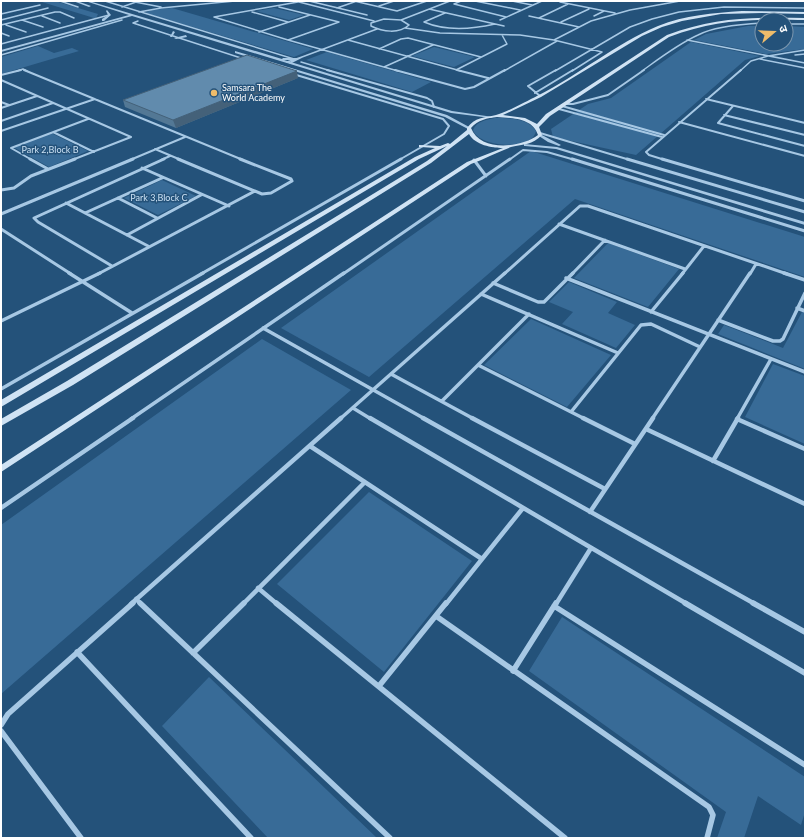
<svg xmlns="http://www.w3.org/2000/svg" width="806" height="839" viewBox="0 0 806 839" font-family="Lato,'Noto Sans Devanagari',sans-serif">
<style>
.green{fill:#386b97}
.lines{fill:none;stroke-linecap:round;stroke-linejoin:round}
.minor-far5{stroke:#a7c8e4;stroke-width:1.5}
.minor-far4{stroke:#a7c8e4;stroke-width:2}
.minor-far3{stroke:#a7c8e4;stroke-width:3}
.minor-far2{stroke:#a7c8e4;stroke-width:3.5}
.minor-far1{stroke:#a7c8e4;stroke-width:4.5}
.minor{stroke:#a7c8e4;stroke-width:5.5}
.tertiary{fill:#a7c8e4;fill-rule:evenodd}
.secondary{fill:#d0e3f4;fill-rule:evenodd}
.wall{fill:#537895}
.shaded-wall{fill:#446179}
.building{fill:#618bad;stroke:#446179}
.poi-dot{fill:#eebc6b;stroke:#24527a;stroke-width:1.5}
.labels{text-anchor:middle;stroke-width:3;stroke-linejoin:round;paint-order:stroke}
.far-poi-label{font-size:9px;fill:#fff;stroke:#24527a;text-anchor:start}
.far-park-label{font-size:9px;fill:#cae0f3;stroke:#24527a}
</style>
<rect width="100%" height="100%" fill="#24527a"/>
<path class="green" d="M55,1l43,13 -2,4h-2l-52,-16z
M172,8l141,41 -19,8 -149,-44 6,-3z
M274,8l30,7 -15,5 -33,-9z
M748,26h14v18h24v-18l19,1v22l-39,5 -72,-14 12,-6z
M691,42l69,14 -15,4 -109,95 -83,-18 -2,-8 37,-25 23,-6z
M38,46l16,7 18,-5 7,3 -78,23v-17z
M434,47l41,10 -21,10 -42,-11z
M327,52l104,30 -19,10 -106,-32z
M495,118c14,0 33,0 41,13 -3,20 -57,17 -63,-1 4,-9 13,-10 22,-12z
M51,133l37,18 -39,16 -36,-20z
M531,151l274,86v40l-230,-78 -206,178 -88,-49z
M162,180l34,16 -38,19 -34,-17z
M608,243l71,26 -31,38 -74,-29z
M569,282l48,20 -9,11 27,12 -19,23 -54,-24 11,-12 -24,-10z
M802,312l3,1v56l-87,-35 6,-9 59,23z
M531,319l80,36 -44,52 -83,-42z
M262,339l89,51 -350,304v-169z
M773,364l32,12v68l-60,-27z
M369,492l103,69 -88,111 -107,-88z
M562,617l243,160v35l-4,13 -43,-29 -14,42h-27l9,-26 -197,-141z
M209,677l168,161h-109l-106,-112z"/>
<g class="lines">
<path class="minor-far5" d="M60,1l18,6
M105,1l189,58
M295,1l79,20
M309,1l58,14
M354,1l43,10 30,-10
M461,1l-7,3 52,13
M475,1l45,9
M512,1l20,4
M135,2l26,5
M298,2l-84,15 74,23 110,31
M560,2l55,11
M379,6l15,-5
M122,7l14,-5
M279,7l60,15 -51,18
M337,8l20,-7
M429,9l75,17
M139,12l22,-4 74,-7
M252,12l36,10
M445,13l-21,9c21,9 49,7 71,2
M1,14l39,-9
M42,16l18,7
M529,16l50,11
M594,16l10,-5
M539,18l29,-14
M384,19l17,1 8,5c-10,9 -26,7 -38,1v-3z
M1,20l47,-12
M22,20l21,7
M401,20l49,-19
M500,20l42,-19
M138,21l-5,2 111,36
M561,22l28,-13
M786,24h19
M1,25l54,-13h5l14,6
M6,25l20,7
M405,28l35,5 80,2 34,5 48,12 -30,19
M259,32l51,-17
M1,33l8,3
M348,40l113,31
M554,40l37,-19 39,-11 50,-9
M687,40l118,23
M1,44l108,-29
M379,49l22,-10 7,-1 73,19
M1,55l121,-35
M795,55l10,-1
M302,57l75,-28
M760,59l45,9
M287,62l15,-5 -12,6
M301,62l30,9
M384,67l49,-22
M456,70l51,-26 -5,-9
M17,71l6,-2 4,2
M504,71l53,-30
M555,71l75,-44 22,-8 27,-7 45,-5 81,1
M642,71c18,-13 36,-27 56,-36 17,-9 45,-11 64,-12
M740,71l11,-10 17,-5 37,-6"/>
<path class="minor-far4" d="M24,70l219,90
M327,70l100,28 5,3 2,6
M395,70l70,19 9,-2 31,-17
M457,70l31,8
M293,74l150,45 6,7 -5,8 -45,26
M1,75l20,-5
M1,80l130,57 -59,23
M535,93l38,-23
M540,96l-12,-10 28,-16
M706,99l99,24
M1,102l8,3
M567,104h6l35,-9 36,-25
M562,106l102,29
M733,106l-15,17 87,23
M1,108l36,-12
M559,109l103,28
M724,115l81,20
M1,121l52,-18
M679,122l126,34
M1,131l94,-32
M53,132l41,20
M540,133l90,27
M155,149l26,11
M32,160l-21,-12 77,-29
M130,160l55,-23
M161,160l9,-4
M509,160l14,-10 24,2 28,8
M665,160l-16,-5 -3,-3 95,-82"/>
<path class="minor-far3" d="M30,159l18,10
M178,159l84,35 9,-1 21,-12 -1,-2 -51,-20
M572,159l233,72
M627,159l178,53
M662,159l143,42
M474,160l12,16
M142,168l87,38
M1,190l13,-2 17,-12 44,-17
M118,198l39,20
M66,203l82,43
M85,213l77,-35
M1,214l132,-55
M559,224l126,45
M1,229l70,45
M127,235l74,-40
M112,266l-74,-44 -4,-4 130,-59
M98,274l157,-83
M201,274l200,-115
M343,274l167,-115
M504,274l76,-68h8l199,68
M572,274l33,-34
M682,274l22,-28
M750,274l6,-10"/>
<path class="minor-far2" d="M69,273l63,40
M784,273l21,7
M566,278l239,94
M493,283l45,19h6l29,-29
M481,294l137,59
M797,308l8,3
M651,312l32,-39
M718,320l55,21h7l3,-2 22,-46
M1,321l99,-48
M263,328l162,91
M478,365l107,54
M391,374l83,45
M1,389l202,-116
M442,401l87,-87
M353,408l18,11
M571,412l70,-87 10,-1 49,23
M131,419l213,-146
M340,419l165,-146
M652,419l98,-146
M737,419l34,-60"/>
<path class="minor-far1" d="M370,418l317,186
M423,418l332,186
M472,418l133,71
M583,418l52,26
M737,419l68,30
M646,429l159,75
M310,446l172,113
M713,461l25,-43
M1,508l132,-90
M590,512l63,-94
M258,588l19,16
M136,599l5,5
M131,604l210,-186
M243,604l122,-122
M446,604l77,-96
M556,604l35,-56"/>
<path class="minor" d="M140,603l250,235
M276,603l289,235
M685,603l120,70
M753,603l52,29
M554,606l251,159
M436,616l273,191 4,8 -6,23
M77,652l174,186
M193,653l51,-50
M513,671l43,-68
M379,686l67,-83
M1,725l7,-11 125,-111
M1,731l80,107"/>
<path class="tertiary" d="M73,1h4l14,5 -2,1z
M85,1h4l193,58 1,-1h15l-1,2h-13l168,51 41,6 -2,1 -40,-5 -319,-97 -131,36v-2l128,-35z
M107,10l4,5 -7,6h-2v-2l6,-4 -2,-4z
M173,31l2,1 -3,5h-2z
M186,35l1,2 -11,2 -2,-1z
M235,51l212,64 24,13 -3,1 -23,-12 -210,-64z
M540,134l21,11 -2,1 -11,-4 -9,-6v-2z
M524,144l33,3 248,75v3l-249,-76 -31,-3h-1z"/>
<path class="secondary" d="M742,11l63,1v2l-43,-1 -41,1 -39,7 -20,6 -20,9 -101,61 -38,18 22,3 12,6 9,-10 121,-79c49,-18 87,-18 138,-17v2c-51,-1 -88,-1 -136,17l-119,79 -11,11 3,8c-10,10 -18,9 -31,12 -13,5 -27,12 -40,17l-470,308v-7l466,-303 36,-14c-11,0 -28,-3 -34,-14l-38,29 -358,222 -72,41v-7l66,-38 360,-220 20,-15 -28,13 -418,248v-7l414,-243 20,-9 -14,-1h-2v-2l21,1 8,-3 2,1 17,-14v-2c8,-11 17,-10 29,-13 11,-3 31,-14 41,-19 42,-21 78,-52 121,-70 27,-11 55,-13 84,-15zM497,117c15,1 36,1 41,18 -17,13 -58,17 -67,-7 7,-8 16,-10 26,-11z"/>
</g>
<path class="wall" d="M298,78l-122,50 -51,-21 -2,-7z"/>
<path class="shaded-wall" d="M297,71l1,7 -122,50 -3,-8z"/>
<path class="building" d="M247,55l50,16 -124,49 -50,-20z"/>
<circle class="poi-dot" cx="214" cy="93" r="4"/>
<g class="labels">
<g class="far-poi-label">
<text x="222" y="91">Samsara The<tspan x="222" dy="10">World Academy</tspan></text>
</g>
<g class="far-park-label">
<text x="50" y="153">Park 2,Block B</text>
<text x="159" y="201">Park 3,Block C</text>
</g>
</g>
<rect width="806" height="839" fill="none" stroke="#ffffff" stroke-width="4"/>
<g transform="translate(774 32) rotate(71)"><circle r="19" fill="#24527a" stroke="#7c97af"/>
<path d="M0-3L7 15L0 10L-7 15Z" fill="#eebc6b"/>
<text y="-6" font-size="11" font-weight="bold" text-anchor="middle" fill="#ffffff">उ</text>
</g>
</svg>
